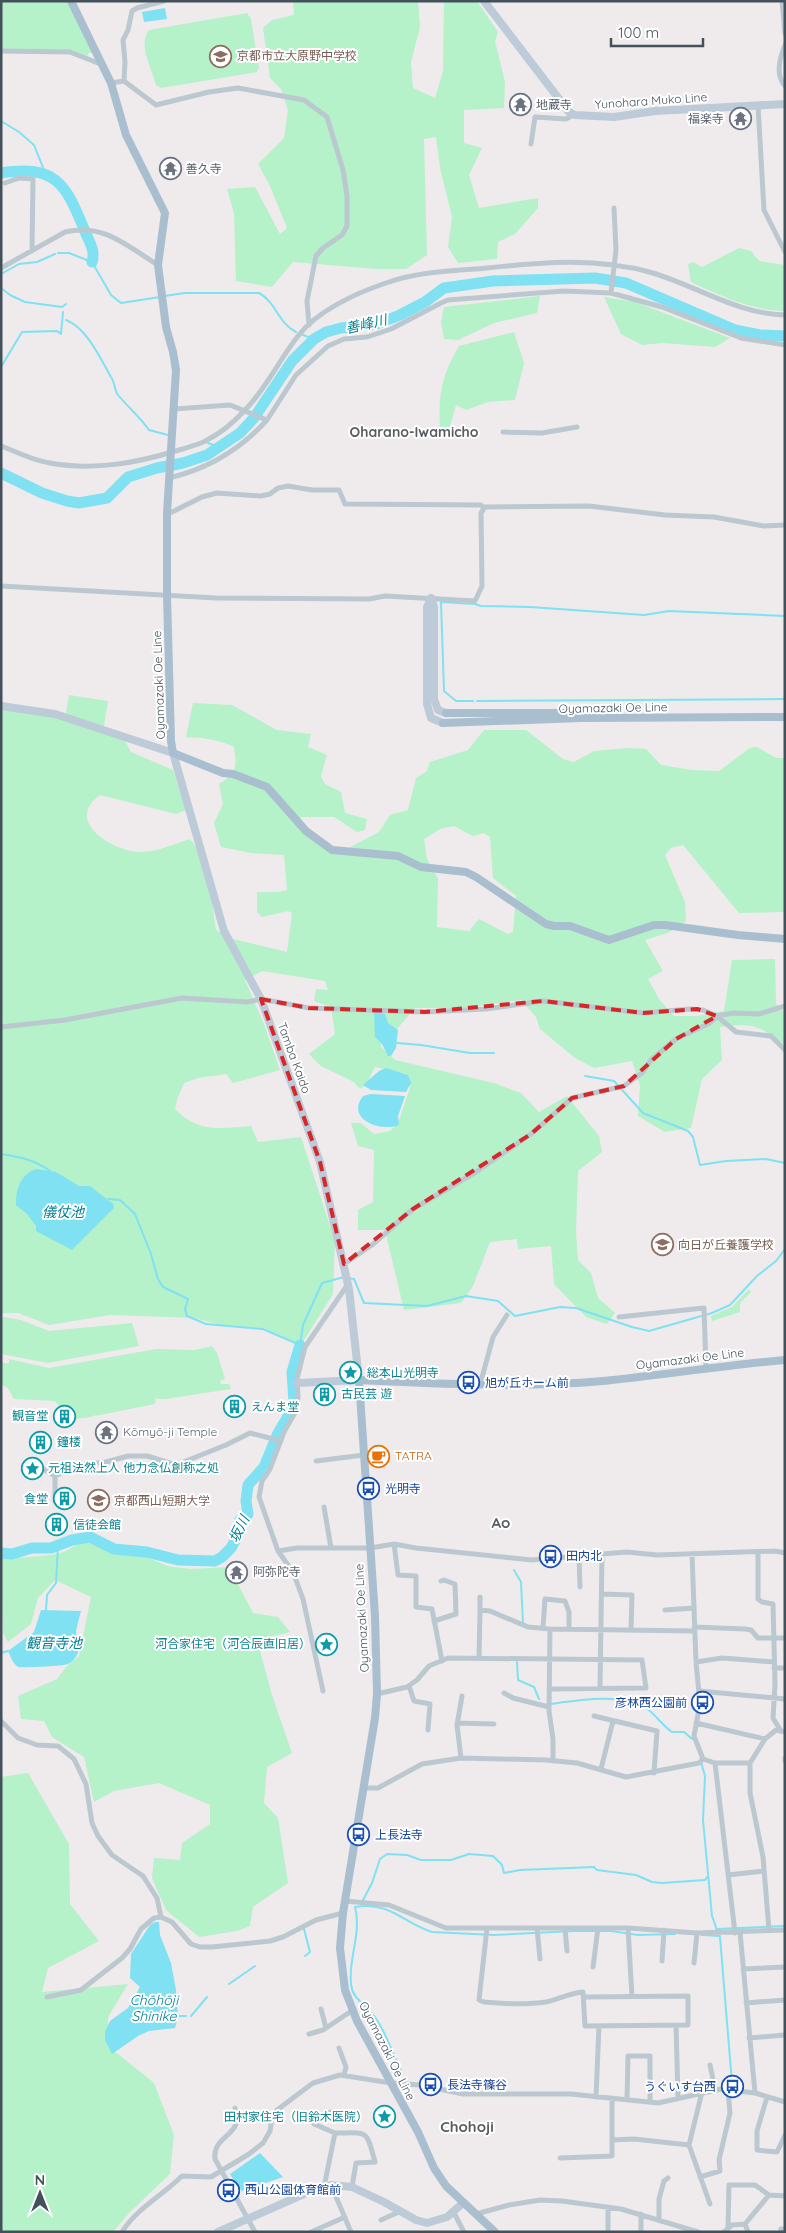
<svg xmlns="http://www.w3.org/2000/svg" width="786" height="2233" viewBox="0 0 786 2233" font-family="Quicksand,'Noto Sans JP',sans-serif">
<style>
.green{fill:#b5f1c9;fill-rule:evenodd}
.water{fill:#7fe1f2}
.lines{fill:none;stroke-linecap:round;stroke-linejoin:round}
.stream{stroke:#7fe1f2;stroke-width:2}
.river{stroke:#7fe1f2;stroke-width:11}
.street{stroke:#bbc8d0;stroke-width:5}
.secondary{stroke:#bccbd7;stroke-width:8}
.primary{stroke:#a9bece;stroke-width:8}
.marked{fill:none;stroke:#d62828;stroke-width:4;stroke-dasharray:10 6;stroke-linejoin:round}
.labels{text-anchor:middle;stroke-width:4;stroke-linejoin:round;paint-order:stroke}
.education-label{font-size:12px;fill:#785e54;stroke:#fff;text-anchor:start}
.street-label{font-size:12px;fill:#43515a;stroke:#fff}
.worship-label{font-size:12px;fill:#5b616d;stroke:#fff;text-anchor:start}
.culture-label{font-size:12px;fill:#0d838f;stroke:#fff;text-anchor:start}
.transit-label{font-size:12px;fill:#164399;stroke:#fff;text-anchor:start}
.food-label{font-size:12px;fill:#c56008;stroke:#fff;text-anchor:start}
.water-label{font-size:14px;font-style:italic;fill:#048196;stroke:#fff}
.neighbourhood-label{font-size:14px;font-weight:bold;fill:#585d61;stroke:#fff}
.quarter-label{font-size:15px;font-weight:bold;fill:#585d61;stroke:#fff}
</style>
<rect width="100%" height="100%" fill="#efebec"/>
<path class="green" d="M1,1h71l21,52h-5v3l-7,-2 -80,-5z
M293,1h125l2,26 -9,35 2,26 22,10 8,-27 1,-70h33l21,31 -3,9 10,41 -1,26 -40,2v33l18,5 -13,27 10,33 59,-10v10l-23,26 -17,8 -1,17 -39,4 -10,-16 4,-30 -12,-49 -4,-31 -12,2 3,116 -21,14h-29l-84,-7 -21,25 -36,-6 -2,-68 -7,-24 28,-2 25,47 7,-6 -17,-42 -12,-22 26,-26 4,-28 -7,-21 -11,-11 -7,-50 9,-8 22,-5z
M247,13l4,6 8,49 -2,4 -96,16 -5,-3c-3,-14 -19,-41 -7,-55z
M739,248l12,3 8,10 26,4v46c-34,-1 -64,-15 -94,-29l-3,-18 5,-2 9,5z
M540,296l-3,17 -43,10 -36,17 -14,-1 -3,-17 3,-15z
M604,297l31,5 95,36 -15,9 -53,-4 -20,2 -21,-11z
M514,332l10,31 -9,37 -27,2 -22,8 -10,-5 -8,28 -8,-6c-2,-32 2,-53 19,-81z
M69,695l39,6 -5,31 21,7 7,13 42,18 13,40 -10,4 -76,-19c-36,26 11,55 38,57 17,1 36,-8 52,-13 16,17 23,67 26,91l17,9 54,13 5,-39 -4,-2 -26,6 -5,-5v-20h22l8,-2 -3,-35 -33,-2 -30,-6 -7,-24 9,-19 -4,-20c18,-11 18,-17 15,-37 -16,-8 -31,-9 -48,-10l7,-34 39,2 45,25 34,4 -3,13 19,8 -6,21 4,8 16,8 4,21 22,6 -2,11 -8,2 -23,-15h-33l-2,9 25,23 13,5 42,-22 11,-17 18,-5 8,-32 11,-7 3,-9 38,-12 16,-20h42l37,29 11,3 20,-11 34,-3 18,1 15,16 31,5 27,1 31,-23 7,-1 19,11h9v154l-46,1 -56,-68 -12,3 -6,7 20,47 1,19 -16,11 -25,8 18,31 -15,8 11,20 15,17h23l27,-5 8,-51 43,-1 1,44 4,8 5,-1v35c-25,-19 -33,-23 -65,-18l2,33 -20,19 -11,49 -26,4 -27,-16 2,-31 -8,-24 -38,7 -19,-10 -35,-29 -4,-12 -15,-17 -60,8h-46l-18,21 -15,4 -1,14 14,13 99,23 27,10 18,19 28,-16 32,40 3,16 -24,19 -2,61 2,28 13,13 7,25 17,15 -8,11 -21,-7 -32,-33 -3,-38 -33,3 -1,-10 -27,3 -17,44 -12,17 -57,7 -19,-80h-27v-20l15,-8 1,-52 -16,-4 -7,-23h10l13,11 16,-3 8,-8 12,-35 -3,-14 -32,-7 -8,16 -7,6 -6,-7 -33,-16 -12,-12 26,-20 -4,-27 -17,-6 2,-12 12,1 -3,-9 -63,-10 -17,9 19,44 16,46 -47,13 -7,-9 -28,4 -14,5 -7,17 -2,9c24,25 46,19 76,17l7,16 43,-5 34,104 -2,53 -32,51 -37,-17 -44,-3 -25,-7 -85,-3 -61,10 -31,-12h-17v-603l65,3zM454,826l19,10 11,-3 6,4 3,41 23,18 -3,36 -5,2 -29,-15 -10,12 -32,-4 1,-49 -11,-19 -3,-20 16,-10z
M749,1289l2,3 -11,11v9l-28,9 -1,-5 21,-9z
M4,1317l17,3 28,11 83,-8 7,23 -91,17 -47,-9v-36z
M212,1346l5,7 8,26 -5,2 1,3h8l2,5 -65,10h-9l-1,-2 -1,7 -60,12 -1,-1 -3,2 -15,2 -1,-10 -17,-4 -3,-4 -41,-2 -7,-12 -6,-2v-28l2,6h6v-4l40,9 107,-19 39,1z
M87,1542l27,11 29,2 24,11 23,3 39,-2 24,46 25,4 12,15 -33,8 15,55 20,58 -25,14 -3,36 14,15 10,65 -35,24 -3,19 -13,5 -38,6 -33,-27 -14,-32 2,-20 26,2 2,-17 28,-19v-19l-51,-22 -45,8 -20,11 -10,-45 -32,-20 -8,-16 -23,-2 -3,-23 39,-17 9,-12 13,-11 12,-59 -36,-17 -17,18 -7,26 -23,18 -5,-9 -2,-76c12,2 49,-1 60,-4 10,-4 14,-9 26,-11z
M28,1773l41,71 1,60 29,37 -51,27 -6,24 86,-8 -20,33v29l46,37 20,52 -4,39 -40,38 -17,20h-112v-455z"/>
<path class="water" d="M165,8l2,11 -23,3 -2,-10z
M374,1012l11,2 3,9 10,7 -2,18 -5,8h-3l-6,-12 -7,-7z
M386,1068l22,7 3,8 -5,9 -35,-2 -8,-5 16,-14z
M371,1094l34,2 -7,20 1,7 -2,3c-20,5 -51,-8 -34,-30z
M36,1169l20,3 23,14h11l23,18 1,4 -42,42 -36,-19v-5l-9,-12 -11,-9c0,-16 4,-30 20,-36z
M41,1610l40,1 -5,20 2,22c-2,4 -5,9 -10,11 -3,2 -48,4 -50,3 -5,-3 -8,-12 -10,-16l26,-19z
M155,1922h4l1,13 11,28 5,27 2,27 -3,11 -26,3 -11,5 -26,18 -7,-14v-8l5,-11 18,-13 12,-21 -10,-9 1,-24 19,-29z
M260,2153l23,24 -41,14 -4,-4 -8,-13z"/>
<g class="lines">
<path class="stream" d="M1,121l18,11 15,13 12,30
M58,253h11l23,9 19,33 10,8 39,-6
M1,274l18,-10 18,-2 18,-8
M1,288l9,7 15,7 37,5 4,-3
M164,296l21,-3h74c17,9 19,30 37,39
M66,320c21,8 34,38 45,57 4,5 3,13 7,18 10,12 22,22 31,35l19,5
M303,335l11,4
M1,367l21,-35 35,-1 4,3 2,-22
M208,443l11,4
M473,701h-17l-12,-10 -3,-89 34,2 6,2 49,1 114,8 25,-4 116,5
M477,701l308,-2
M397,1043l24,2 49,8h24
M585,1076l29,5 29,32 45,18 5,6 7,28 26,-4 40,-2 19,4
M1,1154c19,3 34,6 49,17
M108,1199l12,1 15,14 16,40 7,25 5,8 25,12 -3,10 2,7 19,8 57,5 37,16 3,-20 19,-42 22,-6
M348,1278l6,1 10,24 63,3 39,-10 32,5 17,15 45,-9 16,1 56,19 17,4 63,-18 18,-8 27,-29 19,-15 9,-12
M514,1570l7,12 2,41
M46,1610l1,-15 9,-12 2,-37
M1,1653l7,-2
M517,1662l1,18 16,7 5,12
M551,1704c28,-4 71,-11 95,4 10,7 16,17 26,24h12l8,7
M701,1762l4,14 -2,44 9,96 5,14
M362,1902l10,-19 8,-24 7,-5 20,1 14,5h30l18,-6 24,2 9,9 2,8 16,-3 74,-3 3,3 39,5 16,7 10,1 43,-3 3,-4
M304,1929l6,23 -5,4
M716,1929l69,-3
M702,1935l18,1
M720,1937l12,146
M229,1984l26,-18
M177,2016h9
M191,2016l16,-19
M401,2070c-10,-19 -17,-45 -33,-61 -8,-8 -16,-13 -17,-25 -3,-25 11,-51 4,-77 35,-6 48,16 77,25l62,3 80,-4h37l27,4 37,-1"/>
<path class="river" d="M1,173c54,-8 64,9 83,56 4,11 12,21 8,33
M1,473l41,20 25,8 12,2 28,-5 21,-21 29,-9 26,-5 24,-8 33,-22 14,-15 38,-57 22,-22 12,-7 15,-4 36,-4 23,-9 25,-13 19,-14 49,-7 102,-3 31,5 109,47 25,5 25,1
M1,1553l11,1 20,-6h19l21,-8 18,-3 24,12 33,3 31,8 37,1 7,-4 9,-9 5,-9 4,-19 8,-6 -2,-13 2,-16 16,-18 14,-34 12,-20 4,-11 -2,-30 8,-27"/>
<path class="street" d="M782,1l3,33
M785,45c-5,12 -10,30 0,41
M1,51l69,1 28,11 3,-1
M124,81l1,-19 -2,-22 5,-10 4,-19 5,-3 27,-7
M111,83l13,-2 32,24 53,-13 29,-4 66,12 23,17 16,53 4,26v30l-5,9 -19,13 -7,8 -9,45 2,24
M758,106l6,104 21,42
M531,144l4,-27 31,2 7,-4
M5,183l14,-5 14,1 -1,72
M1,268l64,-36c39,-9 62,14 93,33
M611,293l51,14 79,31 44,7
M267,420l29,-45 32,-29 16,-7 23,-2 24,-8 50,-26 7,-3 116,-9 47,2 5,-43 -2,-42
M503,432l39,1 35,-6
M1,446c16,6 33,15 49,17 44,8 87,0 129,-13 9,-3 20,-5 28,-10 14,-7 27,-18 38,-30 21,-21 34,-50 53,-74 19,-25 58,-43 88,-53 28,-10 60,-12 90,-14 60,-6 118,-13 177,4 43,13 85,41 132,42
M169,478c39,-9 71,-28 98,-58l-37,-15 -56,4
M167,513l5,-1 30,-15 15,-4 44,3 9,-2 8,-6 10,-2 24,4h27l6,14 136,1 3,3
M1,586l215,12 153,1 16,-3 90,5 7,-15 -1,-73 4,-6 104,-1 76,9 49,2 50,9 21,-1
M1,1027l64,-7 117,-22 66,4 13,-3 48,9 116,4 61,-3 57,-8 100,12 47,-4 13,1 14,6 19,16 35,4 14,14
M344,1264l28,-19 41,-36 63,-37 55,-38 41,-36 52,-12 18,-13 9,-13 25,-21 34,-16 7,-7 16,-3 26,1 26,-8
M619,1317l85,-9 2,59
M480,1385l13,-48 14,-22
M316,1461l48,-6
M43,1469l12,7 24,-11 27,-3 22,-6h19l26,8 8,-1 45,-18 24,-12 31,8
M55,1476v25
M324,1507l7,41
M394,1544l4,31 18,1v31l16,2 10,52
M278,1551l19,-3h73l24,-4 22,4 116,12 95,-8 30,3 118,-4 10,2
M758,1552v47l4,3 11,2 2,80 -2,34 8,13
M692,1554l4,108 4,42 -6,32 9,23 12,4h35v30l13,64 6,73
M579,1556l1,31
M602,1594l30,1 -1,35
M480,1597v13
M665,1610l29,-2
M434,1621l22,-7 -1,-30 -11,-4 -3,1
M694,1627l51,2 6,1 7,8h27
M543,1628l2,-29 20,2 4,11v17
M550,1629l-1,82 4,28v22
M479,1658l1,-48 10,1 38,16 22,2 145,2
M696,1662l26,-4 52,4
M774,1668h11
M409,1686l5,15 16,3 -2,26
M600,1688l2,-134
M323,1691l-20,-92 -10,-27 -15,-21 -19,-54 3,-16 8,-12 14,-37 12,-21 2,-14 -1,-18 8,-32 43,-63
M699,1691l86,8
M504,1693l9,5 36,9
M377,1694l30,-7 10,-7 12,-14 19,-8 194,2 4,28 -96,1
M594,1716l63,15 -3,42
M1,1721l17,17 19,7 21,1 16,13 12,25 6,39 6,13 14,19 31,21 14,22 4,19
M457,1723l37,1
M696,1723l69,16
M461,1758l-4,-33 5,-29
M785,1758v3
M715,1763l20,170
M750,1763l15,-24 11,-9 9,2
M601,1769l12,-48
M363,1788h15l44,-24 39,-6 85,2 31,3 49,14 73,-14 4,-4
M728,1875l36,-4
M345,1901l44,4 57,23h182l69,5 88,-3
M487,1928l-8,72 5,2c21,2 41,3 62,0 13,-3 24,-9 37,-10l2,34 103,-1v-29l-104,1
M537,1928l3,31
M565,1928l2,23
M628,1928l4,69
M740,1932l15,161
M662,1961l2,-31
M694,1963l3,-30
M593,1967l5,-39
M743,1969l42,-2
M47,1997l34,-7 41,-32 8,-9 11,-20 13,-11 7,-1 11,5 19,22 9,3h12l58,-6 13,-4 33,-17 27,-7
M746,2003l39,-3
M321,2009l5,19
M676,2025l2,73
M309,2034l14,-4 30,-20
M749,2038l36,-3
M339,2048l7,19 -2,8
M710,2065l5,24
M702,2092l-13,53 21,59
M596,2097l3,-71
M767,2097l-10,34v19l20,2 8,-17
M627,2100l1,-44h22v46
M235,2108c10,29 -23,26 -20,51l40,73
M335,2133c34,0 31,-4 40,29l-19,1 -4,24
M612,2140l22,-1 55,6
M560,2158l52,-2v-58
M700,2177l20,-6 -1,-11 11,-47 -2,-23
M331,2185l20,47
M324,2187l11,-54 -21,-9 13,-11 5,-1
M608,2207v25
M454,2213l10,19
M476,2214l33,-9 31,-5 22,1 59,8 77,23
M381,2220l20,-9
M659,2220v-21l5,-18 4,-3
M745,2224l3,8
M728,2228l1,-43h26l14,10
M122,2232c15,-24 41,-37 60,-56l29,1 38,-23 14,-11 7,-12 2,-13 5,-8 36,-27 27,-8 51,8 29,2 43,9h108l87,9 63,-14 34,4 30,9
M311,2232l34,-15
M641,2232v-18
M724,2232l8,-7 13,-1 24,-29 16,1
M781,2232v-3h4"/>
<path class="secondary" d="M484,1l85,111 6,3 39,2 41,-6 130,-7
M431,598l-4,9v97l4,14 12,5
M431,598l3,9v92l4,11 8,3
M1,706l54,8 118,39 51,178 37,68 59,163 29,127 10,91 -62,3
M218,2232l95,-42 18,-5 21,2 32,15 32,18 11,3 20,-6 16,-14"/>
<path class="primary" d="M71,1l40,82 15,52 39,78 -7,52 8,62 7,25 3,18 -9,143v83l4,145 2,12 50,20 10,1 34,13 39,44 26,19 66,6 23,11 45,5 10,5 70,47 8,2h16l39,14 45,-15h11l73,10 47,4
M446,713h138
M443,723l138,-5 204,-1
M495,2232l-49,-46 -12,-18 -16,-36 -61,-111 -12,-31 -5,-42 3,-35 32,-195 2,-24 -2,-78 -16,-236c81,4 163,8 244,1 61,-6 121,-16 182,-21"/>
</g>
<path class="marked" d="M261,999l48,9 116,4 118,-11 100,12 54,-4 20,7 -41,23 -52,47 -52,12 -41,36 -118,75 -69,55 -24,-102z"/>
<defs>
<symbol id="school-ring" viewBox="-11 -11 22 22"><circle r="9.5" fill="#fff" stroke="#8d6e63" stroke-width="1.5"/><path d="M0-5L7-2L0 1L-7-2ZM-4 1L0 2.5L4 1V4Q0 6-4 4Z" fill="#8d6e63"/></symbol>
<symbol id="temple-ring" viewBox="-11 -11 22 22"><circle r="9.5" fill="#fff" stroke="#6b7280" stroke-width="1.5"/><path d="M0-6L5-2H3V0L6.5 2.5H4V6H1.5V3h-3V6H-4V2.5H-6.5L-3 0V-2H-5Z" fill="#6b7280"/></symbol>
<symbol id="sight-ring" viewBox="-11 -11 22 22"><circle r="9.5" fill="#fff" stroke="#0f9aa8" stroke-width="1.5"/><path d="M0-6L1.8-2.2L6-1.7L2.9 1.2L3.7 5.4L0 3.3L-3.7 5.4L-2.9 1.2L-6-1.7L-1.8-2.2Z" fill="#0f9aa8"/></symbol>
<symbol id="bus-ring" viewBox="-11 -11 22 22"><circle r="9.5" fill="#fff" stroke="#1a4fb4" stroke-width="1.5"/><path d="M-5-6H5V4H4V6H2V4H-2V6H-4V4H-5ZM-3.5-4V0h7V-4ZM-3.5 1.2v1.5H-2V1.2ZM2 1.2v1.5H3.5V1.2Z" fill="#1a4fb4"/></symbol>
<symbol id="building-ring" viewBox="-11 -11 22 22"><circle r="9.5" fill="#fff" stroke="#0f9aa8" stroke-width="1.5"/><path d="M-4-6H4V6H1V3H-1V6H-4ZM-2.5-4.3h1.7v1.8h-1.7ZM.8-4.3h1.7v1.8H.8ZM-2.5-1h1.7V.8h-1.7ZM.8-1h1.7V.8H.8Z" fill="#0f9aa8"/></symbol>
<symbol id="cafe-ring" viewBox="-11 -11 22 22"><circle r="9.5" fill="#fff" stroke="#e8710a" stroke-width="1.5"/><path d="M-5.5-4.5H6V0H3Q3 3.5 0 3.5H-2.5Q-5.5 3.5-5.5 0ZM3-3.2v2h1.7v-2ZM-6 4.5H4V6H-6Z" fill="#e8710a"/></symbol>
<symbol id="university-ring" viewBox="-11 -11 22 22"><circle r="9.5" fill="#fff" stroke="#8d6e63" stroke-width="1.5"/><path d="M0-5L7-2L0 1L-7-2ZM-4 1L0 2.5L4 1V4Q0 6-4 4Z" fill="#8d6e63"/></symbol>
</defs>
<g fill-rule="evenodd">
<use href="#school-ring" x="208" y="44" width="25" height="25"/>
<use href="#temple-ring" x="508" y="92" width="25" height="25"/>
<use href="#temple-ring" x="728" y="106" width="25" height="25"/>
<use href="#temple-ring" x="158" y="156" width="25" height="25"/>
<use href="#school-ring" x="650" y="1232" width="25" height="25"/>
<use href="#sight-ring" x="338" y="1360" width="25" height="25"/>
<use href="#bus-ring" x="456" y="1370" width="25" height="25"/>
<use href="#building-ring" x="312" y="1382" width="25" height="25"/>
<use href="#building-ring" x="222" y="1394" width="25" height="25"/>
<use href="#building-ring" x="52" y="1404" width="25" height="25"/>
<use href="#temple-ring" x="94" y="1420" width="25" height="25"/>
<use href="#building-ring" x="28" y="1430" width="25" height="25"/>
<use href="#cafe-ring" x="366" y="1444" width="25" height="25"/>
<use href="#sight-ring" x="20" y="1456" width="25" height="25"/>
<use href="#bus-ring" x="356" y="1476" width="25" height="25"/>
<use href="#building-ring" x="52" y="1486" width="25" height="25"/>
<use href="#university-ring" x="86" y="1488" width="25" height="25"/>
<use href="#building-ring" x="44" y="1512" width="25" height="25"/>
<use href="#bus-ring" x="538" y="1544" width="25" height="25"/>
<use href="#temple-ring" x="224" y="1560" width="25" height="25"/>
<use href="#sight-ring" x="314" y="1632" width="25" height="25"/>
<use href="#bus-ring" x="690" y="1690" width="25" height="25"/>
<use href="#bus-ring" x="346" y="1822" width="25" height="25"/>
<use href="#bus-ring" x="418" y="2072" width="25" height="25"/>
<use href="#bus-ring" x="720" y="2074" width="25" height="25"/>
<use href="#sight-ring" x="372" y="2104" width="25" height="25"/>
<use href="#bus-ring" x="216" y="2178" width="25" height="25"/>
</g>
<g class="labels">
<g class="education-label">
<text x="237" y="60">京都市立大原野中学校</text>
<text x="678" y="1249">向日が丘養護学校</text>
<text x="114" y="1505">京都西山短期大学</text>
</g>
<g class="street-label">
<text transform="translate(651 101) rotate(-4)" y="4">Yunohara Muko Line</text>
<text transform="translate(159 685) rotate(-92)" y="4">Oyamazaki Oe Line</text>
<text transform="translate(613 708) rotate(-1)" y="4">Oyamazaki Oe Line</text>
<text transform="translate(294 1058) rotate(70)" y="4">Tamba Kaido</text>
<text transform="translate(690 1359) rotate(-7)" y="4">Oyamazaki Oe Line</text>
<text transform="translate(362 1618) rotate(-93)" y="4">Oyamazaki Oe Line</text>
<text transform="translate(387 2051) rotate(63)" y="4">Oyamazaki Oe Line</text>
</g>
<g class="worship-label">
<text x="536" y="109">地蔵寺</text>
<text x="724" y="123" text-anchor="end">福楽寺</text>
<text x="186" y="173">善久寺</text>
<text x="123" y="1436">Kōmyō-ji Temple</text>
<text x="253" y="1576">阿弥陀寺</text>
</g>
<g class="culture-label">
<text x="367" y="1377">総本山光明寺</text>
<text x="341" y="1398">古民芸 遊</text>
<text x="251" y="1411">えんま堂</text>
<text x="48" y="1420" text-anchor="end">観音堂</text>
<text x="57" y="1446">鐘楼</text>
<text x="48" y="1472">元祖法然上人 他力念仏創称之処</text>
<text x="48" y="1503" text-anchor="end">食堂</text>
<text x="73" y="1529">信徒会館</text>
<text x="311" y="1648" text-anchor="end">河合家住宅（河合辰直旧居）</text>
<text x="368" y="2121" text-anchor="end">田村家住宅（旧鈴木医院）</text>
</g>
<g class="transit-label">
<text x="485" y="1387">旭が丘ホーム前</text>
<text x="385" y="1493">光明寺</text>
<text x="566" y="1560">田内北</text>
<text x="687" y="1707" text-anchor="end">彦林西公園前</text>
<text x="375" y="1839">上長法寺</text>
<text x="447" y="2089">長法寺篠谷</text>
<text x="716" y="2091" text-anchor="end">うぐいす台西</text>
<text x="245" y="2194">西山公園体育館前</text>
</g>
<g class="food-label">
<text x="395" y="1460">TATRA</text>
</g>
<g class="water-label">
<text transform="translate(366 324) rotate(-13)" y="5">善峰川</text>
<text x="63" y="1217">儀仗池</text>
<text transform="translate(239 1529) rotate(-64)" y="5">坂川</text>
<text x="54" y="1648">観音寺池</text>
<text x="154" y="2005">Chōhōji<tspan x="154" dy="16">Shinike</tspan></text>
</g>
<g class="neighbourhood-label">
<text x="414" y="437">Oharano-Iwamicho</text>
</g>
<g class="quarter-label">
<text x="501" y="1528">Ao</text>
<text x="467" y="2132">Chohoji</text>
</g>
</g>
<rect width="786" height="2233" fill="none" stroke="#43515a" stroke-width="5"/>
<g transform="translate(40 2193)" stroke="#ffffff" stroke-width="4" paint-order="stroke">
<path d="M0-4L9 19L0 12L-9 19Z" fill="#43515a"/>
<text y="-8" font-size="14" font-weight="bold" text-anchor="middle" fill="#43515a">N</text>
</g>
<path d="M611 38v8h92v-8" fill="none" stroke="#43515a" stroke-width="2.5"/>
<text x="618" y="38" font-size="15" fill="#43515a" stroke="#ffffff" stroke-width="4" paint-order="stroke">100 m</text>
</svg>
